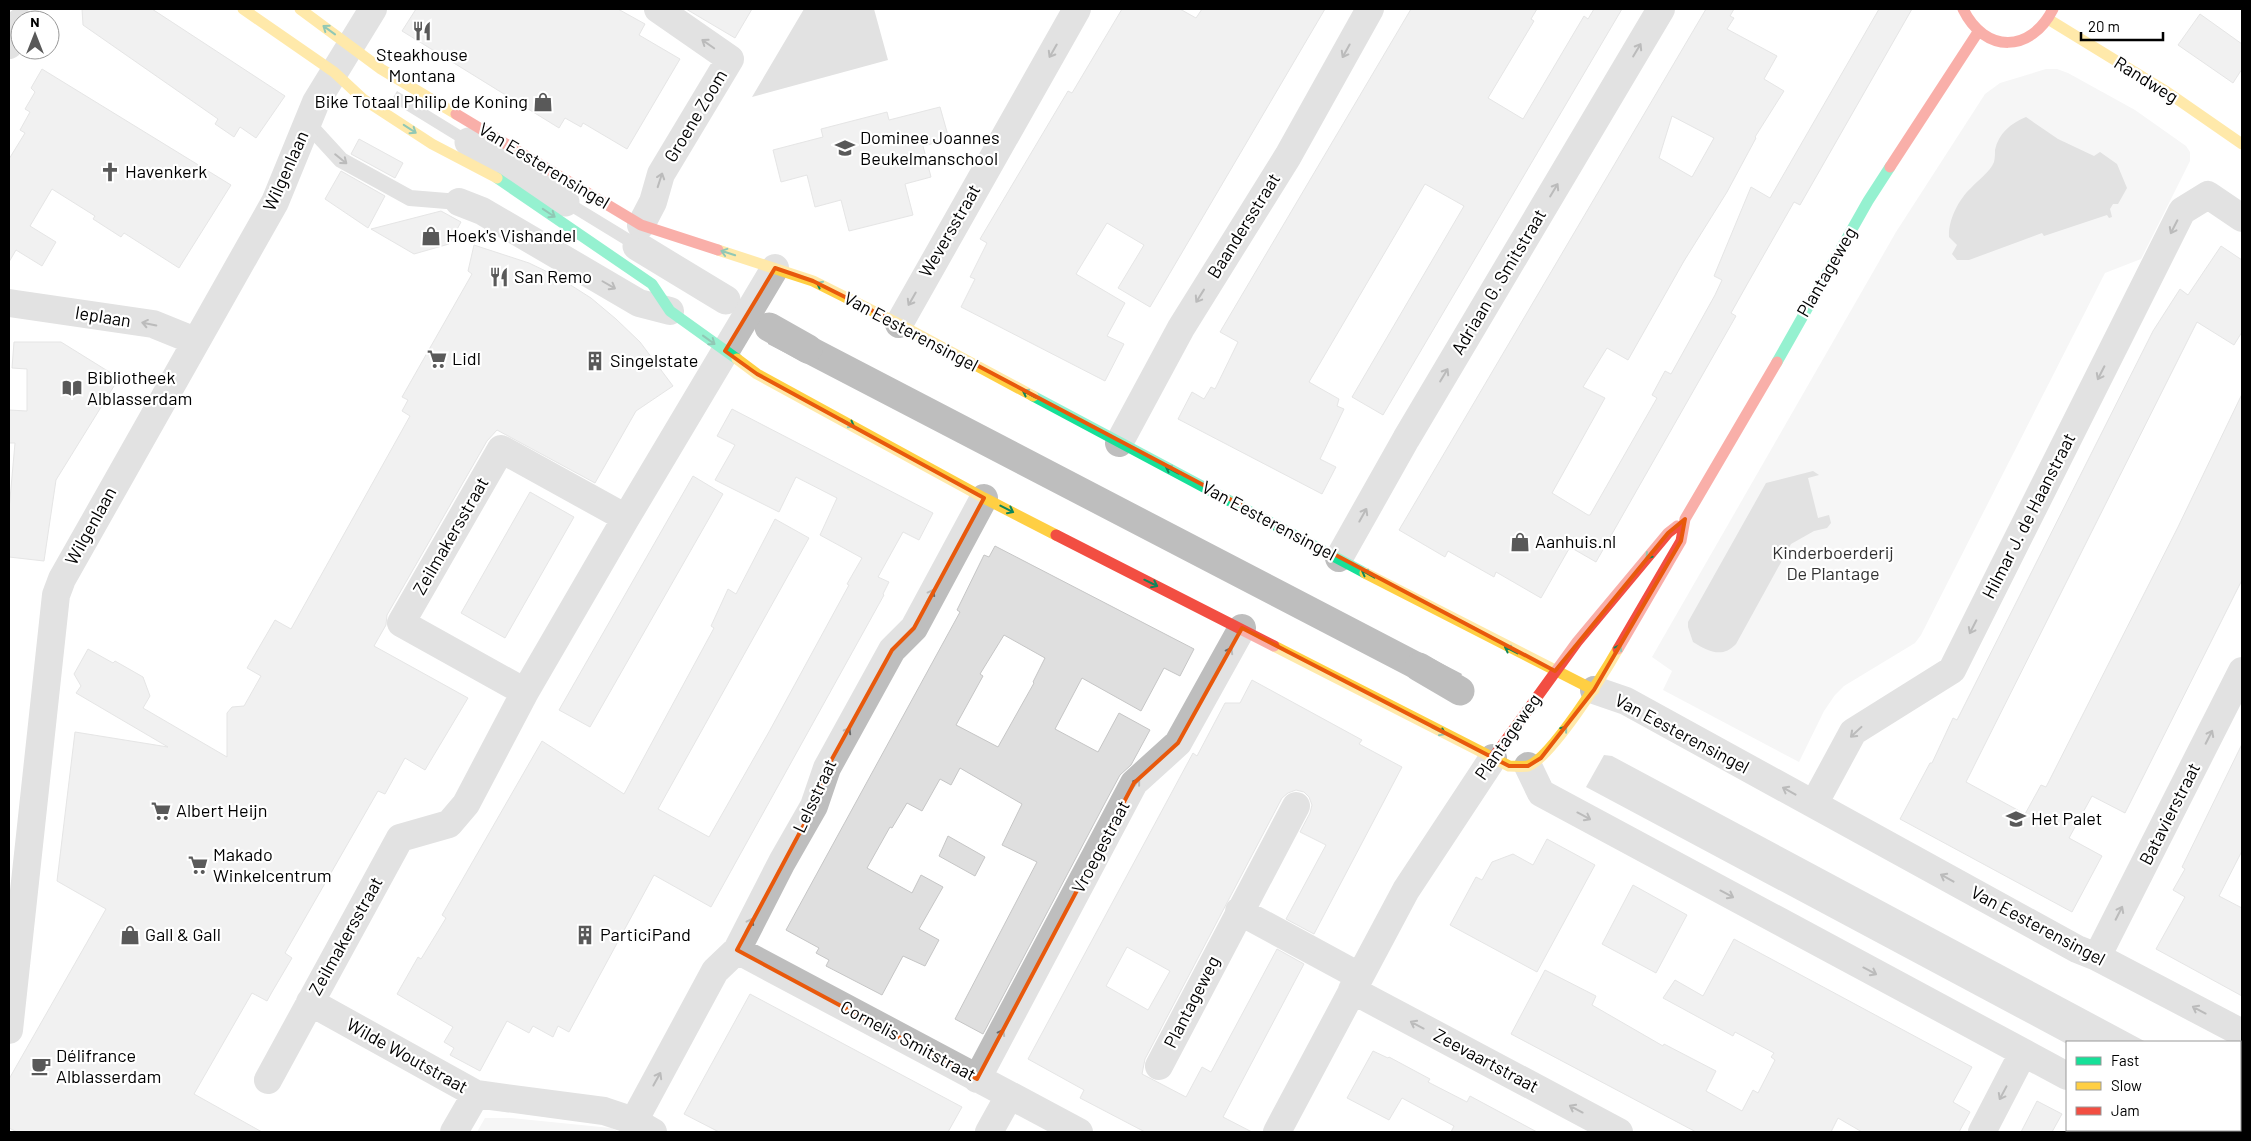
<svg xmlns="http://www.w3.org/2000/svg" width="2251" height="1141" viewBox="0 0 2251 1141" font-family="Barlow,sans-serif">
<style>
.green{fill:#ebebeb}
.water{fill:#bebebe}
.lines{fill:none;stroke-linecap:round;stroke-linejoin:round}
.canal{stroke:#bebebe;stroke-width:29}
.building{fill:#dfdfdf;stroke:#c6c6c6;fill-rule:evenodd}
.lane{stroke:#bebebe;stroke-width:16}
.street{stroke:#bebebe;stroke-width:28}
.fast{stroke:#16e098;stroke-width:11}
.slow{stroke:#ffcf43;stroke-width:11}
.jam{stroke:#f24e42;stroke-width:11}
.oneway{stroke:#0d865b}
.oneway2{stroke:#686868}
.marked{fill:none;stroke:#e8590c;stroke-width:4;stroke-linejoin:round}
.labels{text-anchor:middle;stroke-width:4.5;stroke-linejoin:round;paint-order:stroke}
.poi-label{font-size:18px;fill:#000;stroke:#fff;text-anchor:start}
.street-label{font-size:18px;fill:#000;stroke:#fff}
.park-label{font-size:18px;fill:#323232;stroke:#fff}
</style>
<rect width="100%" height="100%" fill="#fff"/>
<path class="green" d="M2046,69h11l11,4 67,37 51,36 4,6v9l-49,98 -36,14 -184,362 -6,8 -71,43 -9,9 -11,16 -25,51 -136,-72 9,-19 -20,-14 244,-425 89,-138 15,-11z
M485,1118h26l100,10 9,4h-143z"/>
<path class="water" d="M804,9h70l14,51 -136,37z
M397,91l109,67 -6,10 -109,-67z
M2026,117l32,22 36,17 6,-4 17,12 10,24 -9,16h-5l-3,5 2,8 -3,1 -2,-3 -63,21 -2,-3 -73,27h-12l-5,-6 5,-9 -8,-8c-1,-17 10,-38 22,-49 7,-8 19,-16 23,-26 1,-4 1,-8 1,-12 3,-16 16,-27 31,-33z
M535,176l138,84 -6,11 -139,-85z
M782,320l680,354 -12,19 -5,3 -677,-352v-7z
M1813,471l6,4 -11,3 10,40 11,-3 2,8 -4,5 -13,3 -23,13 -55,100c-14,15 -28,7 -43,-2l-5,-15v-5l78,-139z
M1604,755l8,1 534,286h-79v2l-481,-257z"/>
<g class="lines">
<path class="canal" d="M469,142l96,60
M637,246l89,54
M769,327l39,22
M1419,667l41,24"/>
</g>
<path class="building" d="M82,9h70l133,87 -29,42 -16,-11 -6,10 -19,-13 3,-5 -135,-94z
M416,9h202l27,15 -6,11 41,24 -53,90 -44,-26 -2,4 -16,-9 -6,10 -157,-97z
M686,9h66l-17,29z
M1122,9h58l16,9 6,-9h123l-175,298 -32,-19 26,-43 -37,-22 -31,51 49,29 -18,33 17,8 -19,37 -144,-74 14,-28 -5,-2 17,-34 -7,-4 88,-148 4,2z
M1411,9h126l-6,10 3,2 -46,77 35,21 61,-103 4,3 6,-10h28l-239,406 -31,-18 112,-191 -39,-22 -116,198 30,17 -2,7 7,3 -24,50 16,8 -14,27 -144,-75 14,-27 12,7 7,-12 4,2 23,-47 -18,-10z
M1706,9h28l-4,7 4,2 -7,11 50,27 -13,23 20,12 -29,46 1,1 -29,54 -43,69 -56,99 -21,-12 -24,39 22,11 -53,95 36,22h2l67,-117 -5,-3 13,-24 6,3 44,-79 7,-15 -8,-4 37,-89 19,11 109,-189h33l-112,196 -6,-3 -45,79 -18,32 5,3 -140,246 -26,-15 -29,51 -45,-26 -2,5 -46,-26 -3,6 -46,-27zM1672,116l42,22 -22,39 -33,-19z
M2200,14l42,30v25l-9,14 -55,-38z
M42,69l189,116 -52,83 -55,-35 -3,4 -28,-18 2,-3 -43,-27 -22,37 26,16 -14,24 -26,-16 -7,12v-103l16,-26 -5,-3 10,-18 -5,-3 10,-17 -4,-4z
M940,107l9,32 -26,7 8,31 -26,7 8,31 -64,16 -8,-31 -26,7 -8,-32 -26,7 -8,-32 50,-13 -2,-8 66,-17 2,8z
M359,139l44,24 -8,15 -44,-24z
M341,171l44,25 -17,32 -43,-29z
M441,211l20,11 -12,22 -35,10 -43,-25z
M474,245l55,18 29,14 33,21 25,21 24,23 33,44 -37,25 -41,72 -98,-53 -10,11 -100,174 -1,10 -12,21 94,52 -43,72 -20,-12 -20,36 -7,-3 -93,162 7,5 -20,34 -5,9 -15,-8 -58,101 68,38h-245l-8,-4v-49l97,-170 -49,-28 18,-149 93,15 -92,-54 5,-7 -7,-12 14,-25 25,14 2,-2 28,16 7,19 -7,12 84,49v-44l5,-6 12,-1 17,-30 -14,-8 28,-48 16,9 119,-213 -8,-5 6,-11 -6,-3 70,-123 -4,-3z
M2221,246l21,14v72l-8,13 -37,-23 -231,460 59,32 16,-29 5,2 132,-260 64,-133v186l-117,233 -33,-17 -23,42 33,18 -30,56 -172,-93 30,-56h2l21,-45 4,2 196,-389 27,-42 8,6z
M14,342h47l58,36 -63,102 -12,81 -35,-4v-47l6,-67h-6v-33l18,1v-42l-15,-1z
M732,409l201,104 -14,27 -16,-8 -25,45 11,5 -6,12 1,1 -173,312 -57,-32 -85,157 -11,-6 -5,11 -20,-11 -4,7 -22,-12 -27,50 -30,-16 4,-7 -10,-6 9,-15 -56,-33 21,-37 3,2 25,-41 -4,-3 100,-174 82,53 90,-166 -3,-2 17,-37 8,5 39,-75 34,19 -151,271 51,28 61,-107 79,-145 -2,-1 15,-26 -42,-23 17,-37 -41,-21 -17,35 -64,-32 20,-35 -18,-9z
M693,476l30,18 -133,233 -31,-17z
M530,492l44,25 -69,121 -44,-25z
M995,546l199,103 -14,27 -16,-8 -23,43 -59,-33 -27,51 43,23 21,-39 31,17 -19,35 -11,10 -14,26 -123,233 -28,-15 82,-157 -35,-17 20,-41 -62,-36 -9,17 -11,-6 -18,32 -15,-8 -15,25 -2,-1 -23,41 45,25 9,-18 22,12 -24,42 20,11 -14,26 -22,-10 -21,39 -56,-29 3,-6 -13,-7 3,-5 -33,-18 174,-318 -3,-2 27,-55 5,2zM1004,635l41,23 -12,24 1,1 -36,64 -42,-22 27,-49 -3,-2z
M1252,680l110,60 -3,4 43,23 -88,167 -28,-15 40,-74 -26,-13 10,-19 2,-8 -3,-8 -5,-5 -8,-2 -8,3 -6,5 -137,261 -3,15 44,23 16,-30 9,5 66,-123 27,15 -81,153 29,15h-107l-65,-34 4,-8 -56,-31 165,-306 4,3 28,-53h15zM1127,947l43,24 -22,39 -42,-24z
M2242,744v107l-23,45 23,12v88l-86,-47 29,-52 -12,-7 12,-21 -3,-2z
M948,836l37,21 -10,19 -36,-20z
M1547,839l48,26 -58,107 -87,-47 26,-48 6,3 10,-18 21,-8 20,11z
M1633,885l54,30 -31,58 -54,-29z
M1734,939l238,128 -19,35 17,10 -11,20h-97l-24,-14 -7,14h-135l-185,-98 34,-64 51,26 -4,9 71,41 1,-2 52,27 -10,20 36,20 11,-21 5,3 17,-33 -4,-3 3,-4 -39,-21 -2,4 -70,-38 12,-18 28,16z
M750,994l212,113 -14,25h-229l-35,-18z
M1373,1051l15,7 1,-1 41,22 -2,3 39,20 3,-6 67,36h-86l3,-6 -52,-28 -13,22 -42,-22z
M2037,1101l25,13 -10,18h-31z"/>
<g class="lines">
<path class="lane" d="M308,124l33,36 69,38 49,4"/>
<path class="street" d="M9,45l11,-23
M459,202l23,9 157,92 31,8
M641,225l12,-23 8,-28 69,-115 -72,-50
M9,303l144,21 42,17
M899,324l178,-315
M1119,443l62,-115 107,-172 82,-147
M1339,558l67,-119 255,-430
M1594,690l32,11 451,248 20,8 145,76
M525,692l-124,-69 100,-174 125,69
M1528,766l13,27 526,283
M1814,804l39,-72 99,-62 230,-459 26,-16 34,23
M1239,911l120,65
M737,950l342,182
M2097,957l145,-286
M1352,990l267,142
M310,1002l166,92 128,17 30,10 19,11
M9,1030l47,-435 6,-16 213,-377 41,-100 57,-93
M1159,1066l137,-260
M977,1079l157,-296 44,-40 64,-115
M268,1080l132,-242 49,-14 17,-20 59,-112 101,-174 149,-250
M634,1121l81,-150 22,-21 45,-88 32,-56 13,-38 65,-118 22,-22 70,-130
M2168,1130l5,2
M454,1132l22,-38
M989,1132l20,-36
M1277,1132l129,-242 87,-132
M1982,1132l41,-79"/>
<path class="fast" d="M497,178l155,106 18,27 67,48
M1777,362l91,-161 22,-34
M1033,396l332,177"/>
<path class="slow" d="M243,9l91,63 29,27 69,45 65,34
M300,9l81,60 75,45
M2048,19l119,73 75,52
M718,250l95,31 86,43 134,72
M737,359l20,15 227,124 72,37
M1365,573l229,117
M1274,646l235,120c6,0 14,1 19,0 23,-8 77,-94 90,-117"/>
<path class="jam" d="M1963,9c22,45 68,44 90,0
M456,114l185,111 77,25
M1890,167l88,-135
M1056,535l218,111
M1618,649l63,-108 4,-22 92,-157
M1493,758l84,-116 91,-109 9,-7"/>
</g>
<defs><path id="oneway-shaft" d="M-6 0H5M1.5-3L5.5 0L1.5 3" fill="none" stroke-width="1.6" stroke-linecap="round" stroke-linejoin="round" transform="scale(1.25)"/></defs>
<g class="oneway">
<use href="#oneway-shaft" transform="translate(329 30) rotate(-144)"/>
<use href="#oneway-shaft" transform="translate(410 129) rotate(33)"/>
<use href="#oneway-shaft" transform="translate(549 213) rotate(34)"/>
<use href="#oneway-shaft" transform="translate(728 253) rotate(-162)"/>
<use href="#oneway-shaft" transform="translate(823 286) rotate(-153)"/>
<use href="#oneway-shaft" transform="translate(709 340) rotate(36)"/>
<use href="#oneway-shaft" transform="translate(1029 394) rotate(-152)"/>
<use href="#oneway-shaft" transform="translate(848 423) rotate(29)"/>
<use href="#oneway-shaft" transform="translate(1172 470) rotate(-152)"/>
<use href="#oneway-shaft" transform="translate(1007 509) rotate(27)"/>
<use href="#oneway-shaft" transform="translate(1651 553) rotate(130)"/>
<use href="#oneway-shaft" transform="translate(1368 574) rotate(-151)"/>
<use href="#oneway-shaft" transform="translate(1151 583) rotate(26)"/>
<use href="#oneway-shaft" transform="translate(1511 650) rotate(-153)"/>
<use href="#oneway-shaft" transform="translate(1617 651) rotate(-62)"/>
<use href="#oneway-shaft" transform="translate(1439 731) rotate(27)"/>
<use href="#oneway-shaft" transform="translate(1562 732) rotate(-52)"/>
</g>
<g class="oneway2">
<use href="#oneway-shaft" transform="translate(708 44) rotate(-145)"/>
<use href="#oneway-shaft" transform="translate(1637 50) rotate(-59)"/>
<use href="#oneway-shaft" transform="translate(1053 51) rotate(120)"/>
<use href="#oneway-shaft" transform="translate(1346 51) rotate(119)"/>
<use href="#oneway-shaft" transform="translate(341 159) rotate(39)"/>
<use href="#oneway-shaft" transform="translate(660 180) rotate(-72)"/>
<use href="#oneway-shaft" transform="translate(1554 190) rotate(-59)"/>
<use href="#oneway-shaft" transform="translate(2174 227) rotate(117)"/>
<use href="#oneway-shaft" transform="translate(609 285) rotate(30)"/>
<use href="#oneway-shaft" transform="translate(1200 296) rotate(122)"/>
<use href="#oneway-shaft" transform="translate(912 299) rotate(120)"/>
<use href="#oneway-shaft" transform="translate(149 324) rotate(-168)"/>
<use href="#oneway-shaft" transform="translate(2101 373) rotate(117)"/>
<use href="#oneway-shaft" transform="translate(1444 375) rotate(-59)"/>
<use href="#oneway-shaft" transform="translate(1363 515) rotate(-61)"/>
<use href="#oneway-shaft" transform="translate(930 596) rotate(-62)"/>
<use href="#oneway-shaft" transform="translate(1973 627) rotate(117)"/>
<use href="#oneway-shaft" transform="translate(1228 654) rotate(-61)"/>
<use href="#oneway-shaft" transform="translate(1856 732) rotate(137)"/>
<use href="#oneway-shaft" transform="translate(846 734) rotate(-60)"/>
<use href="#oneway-shaft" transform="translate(2209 737) rotate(-63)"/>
<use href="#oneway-shaft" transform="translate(1135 785) rotate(-53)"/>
<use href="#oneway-shaft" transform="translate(1789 791) rotate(-151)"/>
<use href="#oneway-shaft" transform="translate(1584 816) rotate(28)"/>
<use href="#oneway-shaft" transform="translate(1947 878) rotate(-151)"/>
<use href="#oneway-shaft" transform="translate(1727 894) rotate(28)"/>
<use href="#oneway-shaft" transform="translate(2119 913) rotate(-63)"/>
<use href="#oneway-shaft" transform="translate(749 925) rotate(-63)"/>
<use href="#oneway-shaft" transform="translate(1870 971) rotate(28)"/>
<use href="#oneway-shaft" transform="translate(2199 1010) rotate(-152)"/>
<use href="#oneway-shaft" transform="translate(1417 1025) rotate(-152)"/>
<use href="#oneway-shaft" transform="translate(1000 1036) rotate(-62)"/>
<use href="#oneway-shaft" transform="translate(657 1079) rotate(-61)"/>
<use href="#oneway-shaft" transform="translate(2003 1093) rotate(118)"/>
<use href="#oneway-shaft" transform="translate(1576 1109) rotate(-152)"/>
</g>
<path d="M0 0H2251V1141H0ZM775,268l38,13 86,43 656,347 113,-138 17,-14 -4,22 -87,149 -53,68 -13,8h-19l-267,-138 -64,115 -44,40 -157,296 -240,-129 77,-144 13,-38 65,-118 22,-22 70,-130 -227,-124 -32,-23z" fill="#fff" fill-opacity=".55" fill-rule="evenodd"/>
<path class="marked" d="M775,268l38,13 86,43 656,347 113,-138 17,-14 -4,22 -87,149 -53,68 -13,8h-19l-267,-138 -64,115 -44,40 -157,296 -240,-129 77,-144 13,-38 65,-118 22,-22 70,-130 -227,-124 -32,-23z"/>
<defs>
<symbol id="restaurant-bare" viewBox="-9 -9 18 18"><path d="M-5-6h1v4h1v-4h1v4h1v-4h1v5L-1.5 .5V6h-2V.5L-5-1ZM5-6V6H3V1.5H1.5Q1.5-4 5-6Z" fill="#595959" stroke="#fff" stroke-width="2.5" paint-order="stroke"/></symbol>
<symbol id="shop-bare" viewBox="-9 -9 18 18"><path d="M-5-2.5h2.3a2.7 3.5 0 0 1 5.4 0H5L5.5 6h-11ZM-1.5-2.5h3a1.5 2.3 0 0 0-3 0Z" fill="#595959" stroke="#fff" stroke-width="2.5" paint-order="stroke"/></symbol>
<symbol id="school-bare" viewBox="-9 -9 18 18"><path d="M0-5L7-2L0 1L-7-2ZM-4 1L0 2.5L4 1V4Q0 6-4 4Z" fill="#595959" stroke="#fff" stroke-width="2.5" paint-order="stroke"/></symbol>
<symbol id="church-bare" viewBox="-9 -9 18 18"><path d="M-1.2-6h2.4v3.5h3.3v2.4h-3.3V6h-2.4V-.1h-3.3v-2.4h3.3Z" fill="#595959" stroke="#fff" stroke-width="2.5" paint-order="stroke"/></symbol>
<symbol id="supermarket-bare" viewBox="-9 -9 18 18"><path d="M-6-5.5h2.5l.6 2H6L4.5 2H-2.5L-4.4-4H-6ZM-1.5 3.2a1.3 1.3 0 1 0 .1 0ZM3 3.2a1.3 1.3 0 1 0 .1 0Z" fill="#595959" stroke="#fff" stroke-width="2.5" paint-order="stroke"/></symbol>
<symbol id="building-bare" viewBox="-9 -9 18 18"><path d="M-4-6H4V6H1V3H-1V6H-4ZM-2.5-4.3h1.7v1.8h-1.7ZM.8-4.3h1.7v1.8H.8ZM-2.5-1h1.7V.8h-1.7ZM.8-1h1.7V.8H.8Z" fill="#595959" stroke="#fff" stroke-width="2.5" paint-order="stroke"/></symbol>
<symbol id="library-bare" viewBox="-9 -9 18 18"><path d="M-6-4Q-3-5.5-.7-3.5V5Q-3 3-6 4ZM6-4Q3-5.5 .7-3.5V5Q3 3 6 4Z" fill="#595959" stroke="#fff" stroke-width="2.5" paint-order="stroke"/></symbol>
<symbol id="cafe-bare" viewBox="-9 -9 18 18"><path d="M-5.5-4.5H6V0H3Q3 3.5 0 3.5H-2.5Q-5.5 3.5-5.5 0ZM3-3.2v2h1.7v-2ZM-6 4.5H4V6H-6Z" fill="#595959" stroke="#fff" stroke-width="2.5" paint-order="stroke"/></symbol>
</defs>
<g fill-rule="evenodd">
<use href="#restaurant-bare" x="408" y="17" width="28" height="28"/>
<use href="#shop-bare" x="529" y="88" width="28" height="28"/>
<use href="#school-bare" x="831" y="134" width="28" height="28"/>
<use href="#church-bare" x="96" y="158" width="28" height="28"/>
<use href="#shop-bare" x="417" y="222" width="28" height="28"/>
<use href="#restaurant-bare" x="485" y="263" width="28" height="28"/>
<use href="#supermarket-bare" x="423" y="345" width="28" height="28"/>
<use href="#building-bare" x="581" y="347" width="28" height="28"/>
<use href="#library-bare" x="58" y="374" width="28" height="28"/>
<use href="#shop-bare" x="1506" y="528" width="28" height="28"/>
<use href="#supermarket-bare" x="147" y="797" width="28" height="28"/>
<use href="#school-bare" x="2002" y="805" width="28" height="28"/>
<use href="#supermarket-bare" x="184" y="851" width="28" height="28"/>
<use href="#shop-bare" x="116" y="921" width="28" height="28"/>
<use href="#building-bare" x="571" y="921" width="28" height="28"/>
<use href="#cafe-bare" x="27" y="1052" width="28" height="28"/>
</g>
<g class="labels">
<g class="poi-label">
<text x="422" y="61" text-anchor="middle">Steakhouse<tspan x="422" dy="21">Montana</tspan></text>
<text x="528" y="108" text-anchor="end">Bike Totaal Philip de Koning</text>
<text x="860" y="144">Dominee Joannes<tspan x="860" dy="21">Beukelmanschool</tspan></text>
<text x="125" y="178">Havenkerk</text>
<text x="446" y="242">Hoek's Vishandel</text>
<text x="514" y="283">San Remo</text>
<text x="452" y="365">Lidl</text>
<text x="610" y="367">Singelstate</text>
<text x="87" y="384">Bibliotheek<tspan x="87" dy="21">Alblasserdam</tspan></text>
<text x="1535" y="548">Aanhuis.nl</text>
<text x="176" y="817">Albert Heijn</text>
<text x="2031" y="825">Het Palet</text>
<text x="213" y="861">Makado<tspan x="213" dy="21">Winkelcentrum</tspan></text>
<text x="145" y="941">Gall &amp; Gall</text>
<text x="600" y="941">ParticiPand</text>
<text x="56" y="1062">Délifrance<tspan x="56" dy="21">Alblasserdam</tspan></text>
</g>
<g class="street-label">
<text transform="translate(2146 80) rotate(32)" y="6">Randweg</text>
<text transform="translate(696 116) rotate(-59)" y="6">Groene Zoom</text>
<text transform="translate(544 166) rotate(31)" y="6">Van Eesterensingel</text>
<text transform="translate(286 171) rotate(-66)" y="6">Wilgenlaan</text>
<text transform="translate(1244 226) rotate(-58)" y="6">Baandersstraat</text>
<text transform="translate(950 231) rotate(-60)" y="6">Weversstraat</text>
<text transform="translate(1827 272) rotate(-60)" y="6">Plantageweg</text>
<text transform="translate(1499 282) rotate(-59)" y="6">Adriaan G. Smitstraat</text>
<text transform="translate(103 317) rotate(9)" y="6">Ieplaan</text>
<text transform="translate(911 332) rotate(28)" y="6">Van Eesterensingel</text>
<text transform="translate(2029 516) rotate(-63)" y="6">Hilmar J. de Haanstraat</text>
<text transform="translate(1269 521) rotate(28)" y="6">Van Eesterensingel</text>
<text transform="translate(91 526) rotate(-61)" y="6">Wilgenlaan</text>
<text transform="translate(451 536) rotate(-60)" y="6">Zeilmakersstraat</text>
<text transform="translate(1682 734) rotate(28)" y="6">Van Eesterensingel</text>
<text transform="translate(1508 737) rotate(-55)" y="6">Plantageweg</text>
<text transform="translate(815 796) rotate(-65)" y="6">Lelsstraat</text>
<text transform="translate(2170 814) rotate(-63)" y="6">Batavierstraat</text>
<text transform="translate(1101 847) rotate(-62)" y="6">Vroegestraat</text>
<text transform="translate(2038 926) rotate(28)" y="6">Van Eesterensingel</text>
<text transform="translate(346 936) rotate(-61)" y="6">Zeilmakersstraat</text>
<text transform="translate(1192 1002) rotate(-63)" y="6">Plantageweg</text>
<text transform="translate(908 1041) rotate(28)" y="6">Cornelis Smitstraat</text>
<text transform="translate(407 1056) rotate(29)" y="6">Wilde Woutstraat</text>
<text transform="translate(1486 1061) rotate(28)" y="6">Zeevaartstraat</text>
</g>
<g class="park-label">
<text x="1833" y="559">Kinderboerderij<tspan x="1833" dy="21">De Plantage</tspan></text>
</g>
</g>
<rect width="2251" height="1141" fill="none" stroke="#000000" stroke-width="20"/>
<rect x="2066" y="1041" width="175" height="90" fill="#ffffff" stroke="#999999"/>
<rect x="2076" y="1057" width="25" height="8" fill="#16e098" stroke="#999999"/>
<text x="2111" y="1066" font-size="15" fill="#000000">Fast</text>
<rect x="2076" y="1082" width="25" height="8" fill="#ffcf43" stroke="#999999"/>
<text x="2111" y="1091" font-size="15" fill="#000000">Slow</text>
<rect x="2076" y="1107" width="25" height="8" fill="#f24e42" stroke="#999999"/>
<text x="2111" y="1116" font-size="15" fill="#000000">Jam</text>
<g transform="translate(35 35)"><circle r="24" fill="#ffffff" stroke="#999999"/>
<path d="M0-4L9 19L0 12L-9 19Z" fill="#595959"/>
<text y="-8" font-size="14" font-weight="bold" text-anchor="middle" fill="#000000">N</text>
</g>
<path d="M2081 32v8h82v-8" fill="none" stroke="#000000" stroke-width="2.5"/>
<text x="2088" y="32" font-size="15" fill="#000000" stroke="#ffffff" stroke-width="4" paint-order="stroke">20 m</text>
</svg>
